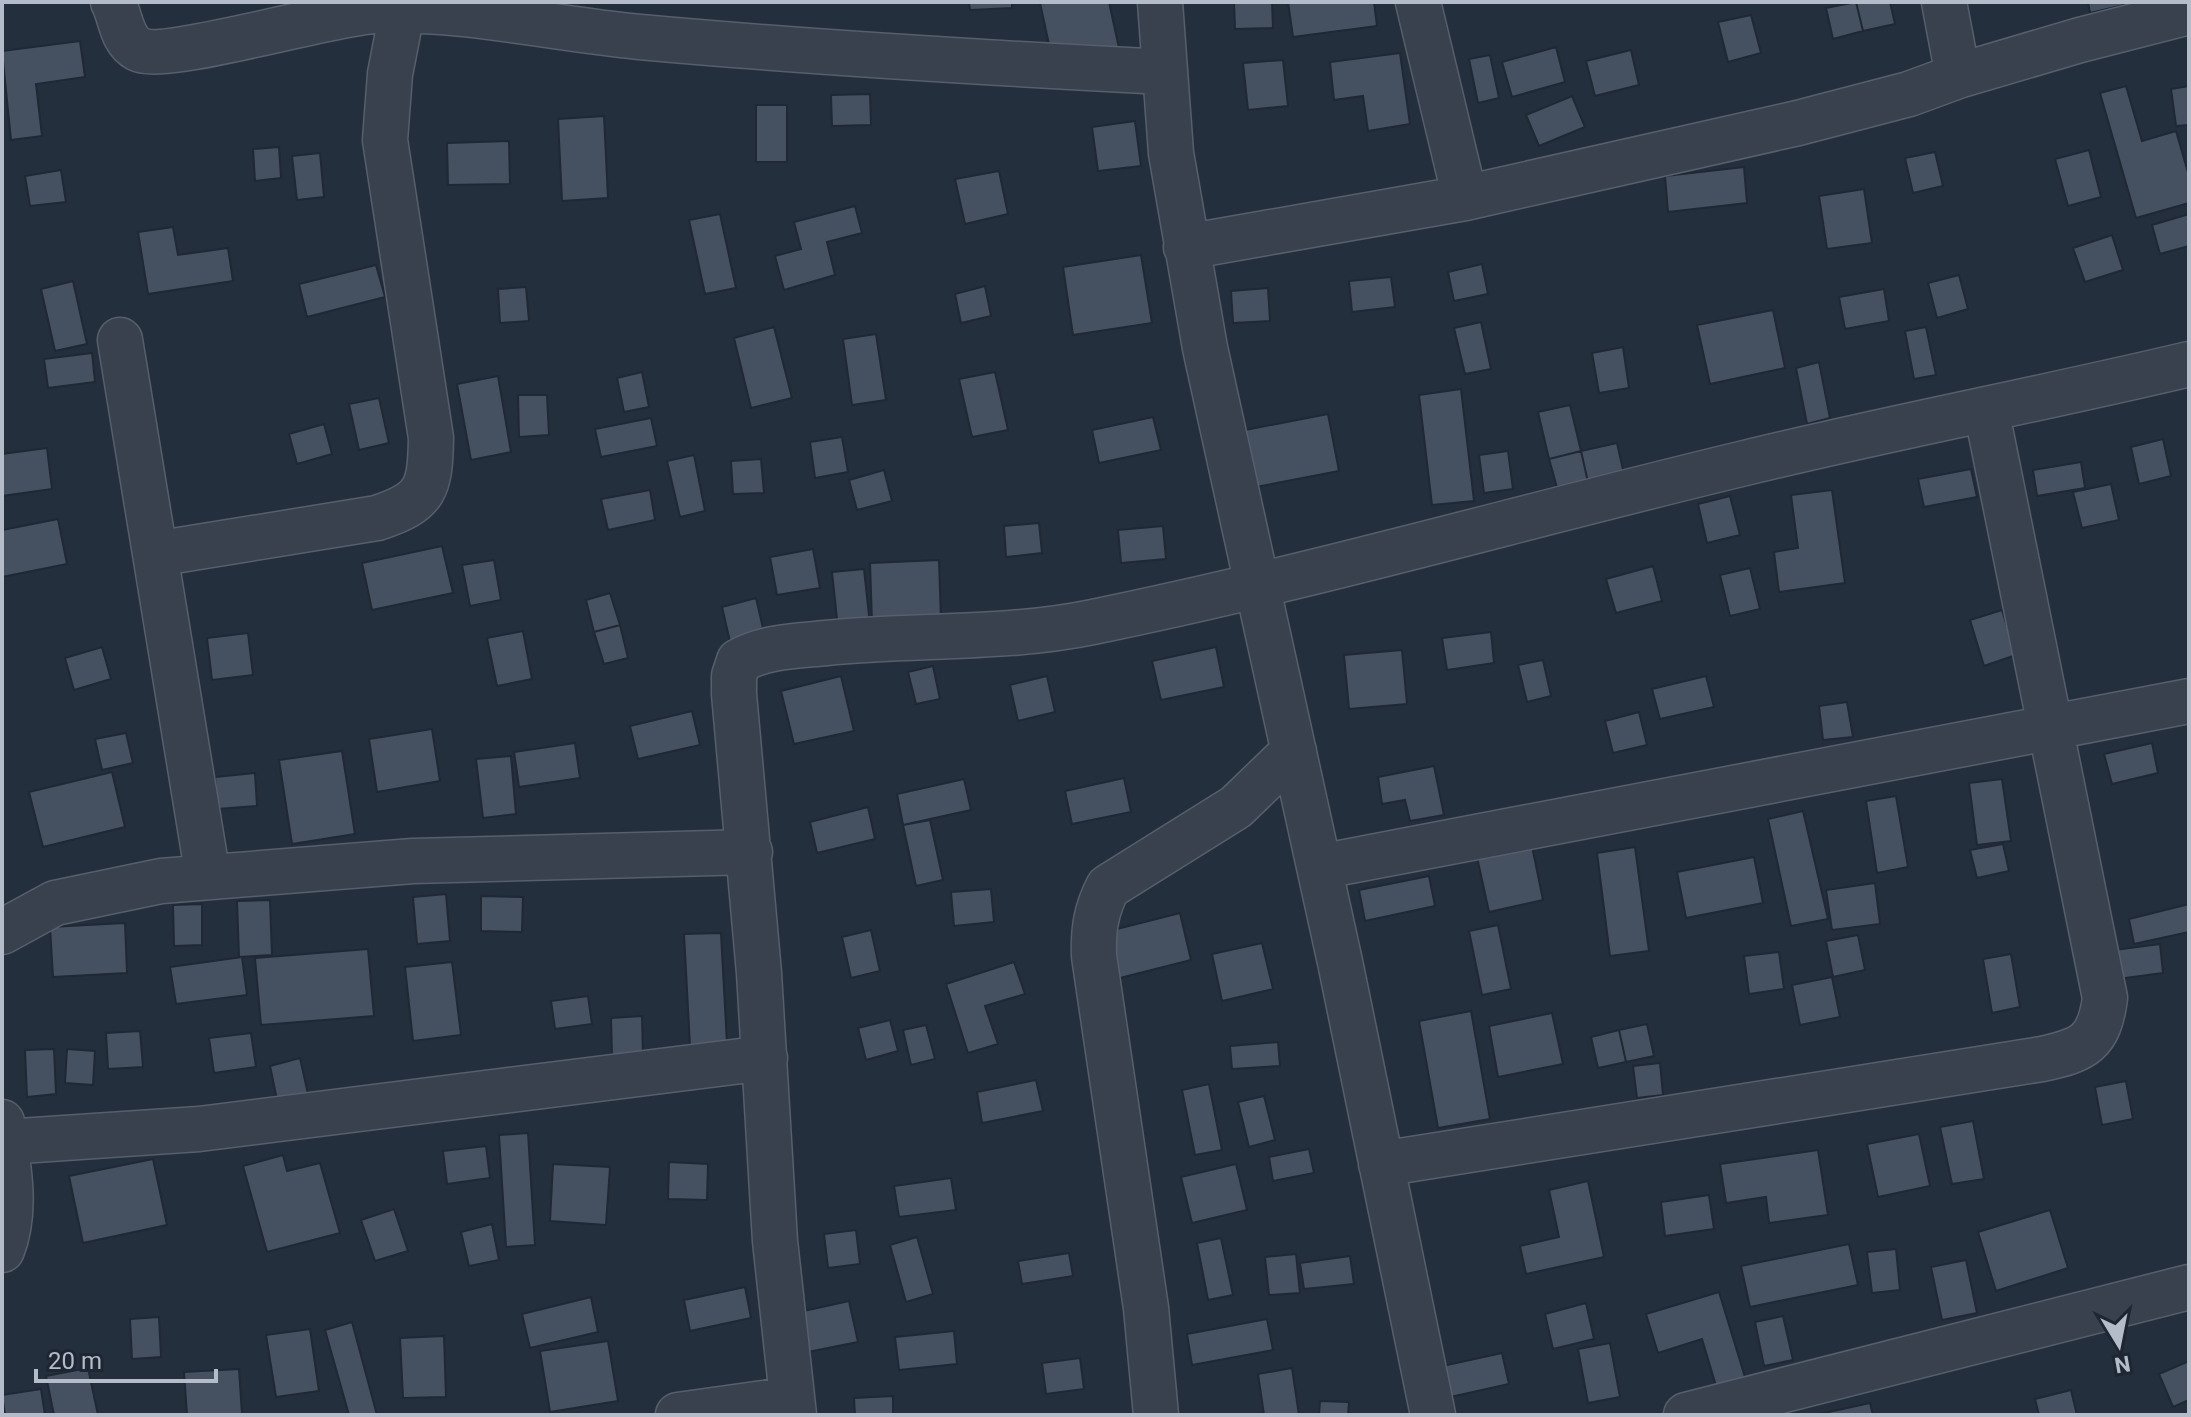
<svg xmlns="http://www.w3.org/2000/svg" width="2191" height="1417" viewBox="0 0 2191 1417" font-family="Roboto,sans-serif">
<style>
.building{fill:#455161;stroke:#1f2834;stroke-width:2}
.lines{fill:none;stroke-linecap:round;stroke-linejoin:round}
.minor-casing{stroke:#565f6b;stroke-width:47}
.minor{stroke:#38414d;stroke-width:44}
</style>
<rect width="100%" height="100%" fill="#242f3d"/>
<path class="building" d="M969,2h43v6l-42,2z
M1109,2l10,46 -66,15 -13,-60z
M1234,2h38l1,26 -38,1z
M1288,2h86l3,24 -84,11z
M1856,2l7,29 -30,8 -7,-31z
M1856,2h34l5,22 -32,7z
M2088,2h35l1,3 -34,8z
M1751,15l10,38 -33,9 -10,-40z
M80,41l5,36 -49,7 6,52 -31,4 -9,-89z
M1556,47l9,35 -53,15 -10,-35z
M1631,50l8,35 -44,11 -9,-35z
M1400,53l10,71 -42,7 -5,-35 -29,4 -4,-38z
M1490,55l9,43 -21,5 -9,-44z
M1283,60l5,46 -40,4 -5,-47z
M2126,86l16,55 34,-10 13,45v27l-53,15 -36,-125z
M2189,86v39l-13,1 -5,-37z
M870,94l1,31 -39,1 -1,-31z
M1572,96l13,31 -46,19 -13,-31z
M756,105h31v57h-31z
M604,116l4,82 -46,3 -4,-82z
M1135,121l6,45 -43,5 -6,-44z
M509,141l1,43 -62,1 -1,-42z
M279,147l2,31 -26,3 -2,-32z
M2089,150l12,47 -33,9 -13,-47z
M1935,152l8,34 -30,7 -8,-35z
M320,153l4,44 -27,3 -5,-44z
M1744,167l3,36 -79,9 -3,-36z
M61,170l5,32 -36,4 -5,-30z
M999,171l9,43 -43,10 -10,-45z
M1864,189l8,54 -45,6 -8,-53z
M855,206l7,27 -35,9 8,33 -51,15 -9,-34 26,-7 -7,-27z
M720,214l16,74 -31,6 -16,-74z
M2189,214v32l-29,8 -8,-29z
M173,227l5,28 50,-7 5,33 -85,13 -10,-62z
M2112,235l11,35 -38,12 -12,-34z
M1141,255l11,68 -79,12 -10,-68z
M1482,264l6,30 -34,7 -6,-29z
M376,265l9,32 -78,20 -8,-33z
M1959,275l9,34 -31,9 -9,-35z
M1391,277l4,30 -43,5 -3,-31z
M73,281l14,63 -32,7 -14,-62z
M985,286l6,30 -30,7 -6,-29z
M526,287l3,34 -29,2 -2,-34z
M1268,288l2,33 -37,2 -2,-32z
M1884,289l5,32 -44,8 -6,-32z
M1773,310l12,58 -75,16 -13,-59z
M1481,322l10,47 -26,5 -11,-46z
M774,327l18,71 -41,10 -17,-70z
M1926,327l10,48 -22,4 -9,-48z
M876,334l10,66 -34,5 -9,-66z
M1623,347l6,41 -30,5 -7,-40z
M92,353l3,29 -47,6 -4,-29z
M1819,362l11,56 -23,6 -11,-56z
M642,372l7,35 -25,5 -7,-34z
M995,372l13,58 -36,7 -13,-58z
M498,376l13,76 -40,8 -14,-76z
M1461,389l13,112 -42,4 -13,-110z
M518,395h29l2,40 -30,2z
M379,398l10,45 -30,7 -10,-46z
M1570,405l11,46 -32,8 -11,-47z
M1328,414l11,57 -83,16 -11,-57z
M1153,417l8,33 -62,13 -7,-33z
M651,418l6,28 -56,11 -6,-28z
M324,424l8,30 -35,10 -8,-30z
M842,437l6,35 -33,6 -5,-36z
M2163,439l8,37 -32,8 -8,-37z
M1617,443l7,31 -36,8 -7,-31z
M47,448l5,41 -50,7v-42z
M1508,451l5,38 -29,4 -5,-38z
M1581,451l7,31 -30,9 -9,-32z
M694,455l11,56 -25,6 -13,-56z
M761,459l3,34 -31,1 -2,-33z
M2081,462l4,26 -48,8 -4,-26z
M1971,469l6,28 -53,10 -6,-28z
M884,470l8,31 -35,9 -8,-30z
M2111,484l8,36 -37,8 -9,-36z
M650,490l5,30 -47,10 -7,-31z
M1832,490l13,93 -66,9 -5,-40 24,-4 -7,-53z
M1730,496l10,39 -33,8 -9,-39z
M58,519l9,45 -65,13v-47z
M1039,523l3,30 -36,4 -2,-31z
M1163,526l3,33 -45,4 -3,-33z
M442,546l11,47 -81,17 -10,-47z
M813,549l7,39 -43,7 -7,-38z
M494,560l7,40 -31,6 -8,-41z
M939,560l2,61 -69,2 -2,-60z
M1653,566l9,35 -46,12 -10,-34z
M1750,568l10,41 -30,7 -10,-41z
M864,569l7,65 -32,4 -7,-66z
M610,593l10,32 -26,7 -8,-32z
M756,598l9,39 -34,9 -9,-39z
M2002,610l14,45 -32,11 -14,-46z
M620,625l8,33 -24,6 -10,-32z
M523,631l9,48 -35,7 -10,-48z
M1491,632l3,31 -47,7 -5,-32z
M248,633l5,42 -41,5 -5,-42z
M102,647l9,32 -37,11 -9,-32z
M1216,647l8,40 -63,13 -9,-39z
M1402,650l5,54 -58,5 -5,-54z
M1543,660l8,36 -24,6 -9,-37z
M933,666l7,33 -24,5 -8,-32z
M841,676l13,55 -60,13 -13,-53z
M1047,676l8,36 -37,9 -8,-36z
M1706,676l8,31 -54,12 -8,-30z
M1847,702l6,35 -30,3 -4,-34z
M692,711l8,34 -62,14 -8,-33z
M1639,712l8,33 -34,8 -8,-32z
M432,729l8,52 -63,11 -8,-53z
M126,733l7,30 -31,7 -7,-31z
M575,743l5,35 -61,9 -5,-35z
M2152,743l6,30 -46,11 -8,-30z
M342,751l13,83 -63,10 -13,-84z
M511,756l5,58 -33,4 -7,-59z
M1434,766l10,49 -34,6 -5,-21 -23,4 -4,-27z
M112,772l13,55 -82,20 -14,-55z
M255,773l2,33 -40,3 -2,-32z
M1124,778l7,34 -59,12 -7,-33z
M964,779l7,31 -68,15 -6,-31z
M2002,779l9,62 -34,4 -8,-62z
M1896,796l12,71 -31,6 -11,-72z
M868,807l7,32 -58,14 -7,-31z
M1803,811l25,108 -37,7 -23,-107z
M930,820l13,60 -27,6 -13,-61z
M2003,844l6,27 -32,7 -7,-28z
M1532,846l11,54 -54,12 -12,-55z
M1635,847l14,104 -39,5 -13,-103z
M1754,857l9,46 -77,15 -9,-46z
M1429,876l6,30 -70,15 -6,-31z
M1875,883l5,41 -48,6 -6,-40z
M991,889l3,33 -40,4 -3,-34z
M446,894l4,47 -33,3 -4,-47z
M481,896l42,1 -1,35 -41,-1z
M270,900l2,55 -33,2 -2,-56z
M202,904v41l-28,1 -1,-41z
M2189,904v28l-55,12 -5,-25z
M1180,913l11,47 -75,19 -11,-47z
M125,923l2,50 -74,4 -3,-50z
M1498,925l13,64 -29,6 -13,-64z
M871,930l9,41 -29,7 -9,-41z
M721,933l6,111 -37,2 -6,-112z
M1858,935l7,35 -32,7 -7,-36z
M1262,943l11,46 -51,12 -10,-47z
M2160,944l3,29 -45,6 -4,-29z
M368,949l6,67 -113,9 -6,-67z
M1779,952l5,37 -35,5 -5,-38z
M2011,954l9,53 -28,6 -9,-54z
M242,957l5,38 -71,9 -6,-37z
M452,962l9,73 -48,6 -8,-74z
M1014,962l11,32 -40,12 13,38 -30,9 -22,-69z
M1832,977l8,40 -40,8 -8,-40z
M588,996l4,28 -37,5 -4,-28z
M1471,1011l19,108 -52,9 -19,-107z
M1552,1013l11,51 -65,13 -9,-51z
M642,1016l1,40 -31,1 -1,-39z
M890,1020l8,31 -32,9 -8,-32z
M1647,1024l7,32 -28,6 -7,-32z
M926,1025l9,34 -24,6 -8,-35z
M1619,1030l7,32 -28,6 -7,-31z
M140,1031l3,36 -35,2 -2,-36z
M251,1033l5,34 -42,6 -5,-35z
M1278,1042l2,24 -48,3 -2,-23z
M54,1049l2,45 -29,3 -2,-47z
M67,1049l28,2 -2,34 -28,-2z
M300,1058l8,36 -31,6 -7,-34z
M1660,1063l3,32 -26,3 -4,-32z
M1036,1080l7,31 -61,12 -5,-31z
M2126,1081l7,38 -31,6 -7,-38z
M1209,1084l13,66 -27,5 -13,-65z
M1264,1096l11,44 -26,7 -11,-45z
M1973,1121l11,58 -32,5 -12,-57z
M528,1133l7,112 -29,2 -7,-112z
M1919,1134l11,52 -52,11 -11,-53z
M486,1146l4,32 -43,6 -4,-33z
M1309,1149l5,24 -41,8 -4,-24z
M1818,1150l10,65 -59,8 -3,-26 -40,6 -6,-39z
M283,1155l4,16 33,-8 20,70 -73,19 -24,-86z
M153,1159l14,66 -84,18 -14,-67z
M669,1162l39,2 -1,36 -39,-1z
M553,1164l57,3 -4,58 -56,-4z
M1236,1164l11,46 -55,13 -11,-46z
M951,1178l5,32 -57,7 -5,-31z
M1588,1181l16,76 -78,17 -6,-28 39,-9 -10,-47z
M1709,1195l5,34 -49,7 -4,-34z
M394,1209l14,42 -33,10 -14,-41z
M2050,1210l18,58 -72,23 -18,-59z
M492,1224l7,36 -30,6 -8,-34z
M856,1230l4,34 -32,4 -4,-34z
M917,1237l16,57 -27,8 -16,-57z
M1221,1238l12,57 -25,5 -11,-57z
M1849,1244l9,41 -108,22 -9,-41z
M1896,1249l4,41 -28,3 -5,-41z
M1069,1253l4,23 -51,8 -4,-23z
M1296,1254l4,39 -31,2 -4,-38z
M1350,1256l4,28 -50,5 -4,-26z
M1966,1260l11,53 -35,7 -11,-53z
M745,1287l6,31 -61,13 -6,-31z
M1719,1292l26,85 -29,9 -14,-47 -44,14 -12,-39z
M591,1297l7,35 -68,16 -8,-34z
M849,1301l9,41 -50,10 -9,-40z
M1586,1303l8,36 -41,10 -8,-35z
M1783,1316l10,44 -29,6 -9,-44z
M159,1317l2,40 -29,2 -2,-40z
M1267,1319l6,31 -81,15 -5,-31z
M352,1322l25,93h-28l-24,-85z
M310,1329l9,62 -43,6 -10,-62z
M954,1331l3,33 -58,6 -4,-33z
M444,1336l2,61 -43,1 -3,-60z
M608,1341l10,60 -68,11 -10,-61z
M1610,1343l10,54 -32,6 -10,-54z
M1502,1353l7,31 -63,14 -8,-31z
M1080,1358l4,31 -38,5 -4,-31z
M2189,1361v39l-16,7 -14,-33z
M88,1368l10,47h-44l-8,-39z
M1292,1368l7,47h-35l-6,-41z
M239,1369l3,45 -55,1 -3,-43z
M41,1389l4,26h-40l-3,-20z
M2071,1390l6,25h-38l-4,-16z
M893,1396v19h-38l-1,-17z
M1320,1401l29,1 -1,13h-29z
M1870,1403l3,12h-58z"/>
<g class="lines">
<defs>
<path id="minor" d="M113,2c8,15 8,38 25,47 27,14 192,-36 237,-38 90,-4 176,18 265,26 175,16 350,26 525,35
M1160,2l11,151 34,195 135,614 93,453
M1418,2l47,196
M1944,2l14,74
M1186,247l279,-49 333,-75 111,-29 49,-18 122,-36 109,-28
M120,340l88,537
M155,554l222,-36c50,-16 53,-30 54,-80l-46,-298 5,-66 14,-72
M1319,867l870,-166
M2,932l53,-29 106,-22 252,-20 337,-9
M2,1122c6,41 16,89 0,128
M5,1142l194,-13 566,-71
M1381,1164l661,-105c42,-9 57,-16 63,-61l-119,-589
M678,1415l114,-16
M794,1415l-19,-174 -16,-268 -25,-279v-18l5,-15c27,-15 57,-15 87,-18 88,-9 180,-3 267,-21 220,-45 435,-107 652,-159 147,-36 297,-64 444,-99
M1156,1415l-10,-107 -52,-352c-1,-26 2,-46 14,-69l128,-80 58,-56
M1686,1415l503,-128"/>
</defs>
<use href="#minor" class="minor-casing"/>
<use href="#minor" class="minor"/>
</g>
<rect width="2191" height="1417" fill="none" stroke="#b3bcc8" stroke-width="8"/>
<g transform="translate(2119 1345) rotate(170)" stroke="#1d2632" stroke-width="6" paint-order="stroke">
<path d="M0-6L14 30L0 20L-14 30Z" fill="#b3bcc8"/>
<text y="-12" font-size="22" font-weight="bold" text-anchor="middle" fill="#b3bcc8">N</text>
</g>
<path d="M36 1369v12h180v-12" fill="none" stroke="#b3bcc8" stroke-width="4"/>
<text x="48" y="1369" font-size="24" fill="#b3bcc8" stroke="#1d2632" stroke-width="6" paint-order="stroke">20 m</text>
</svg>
